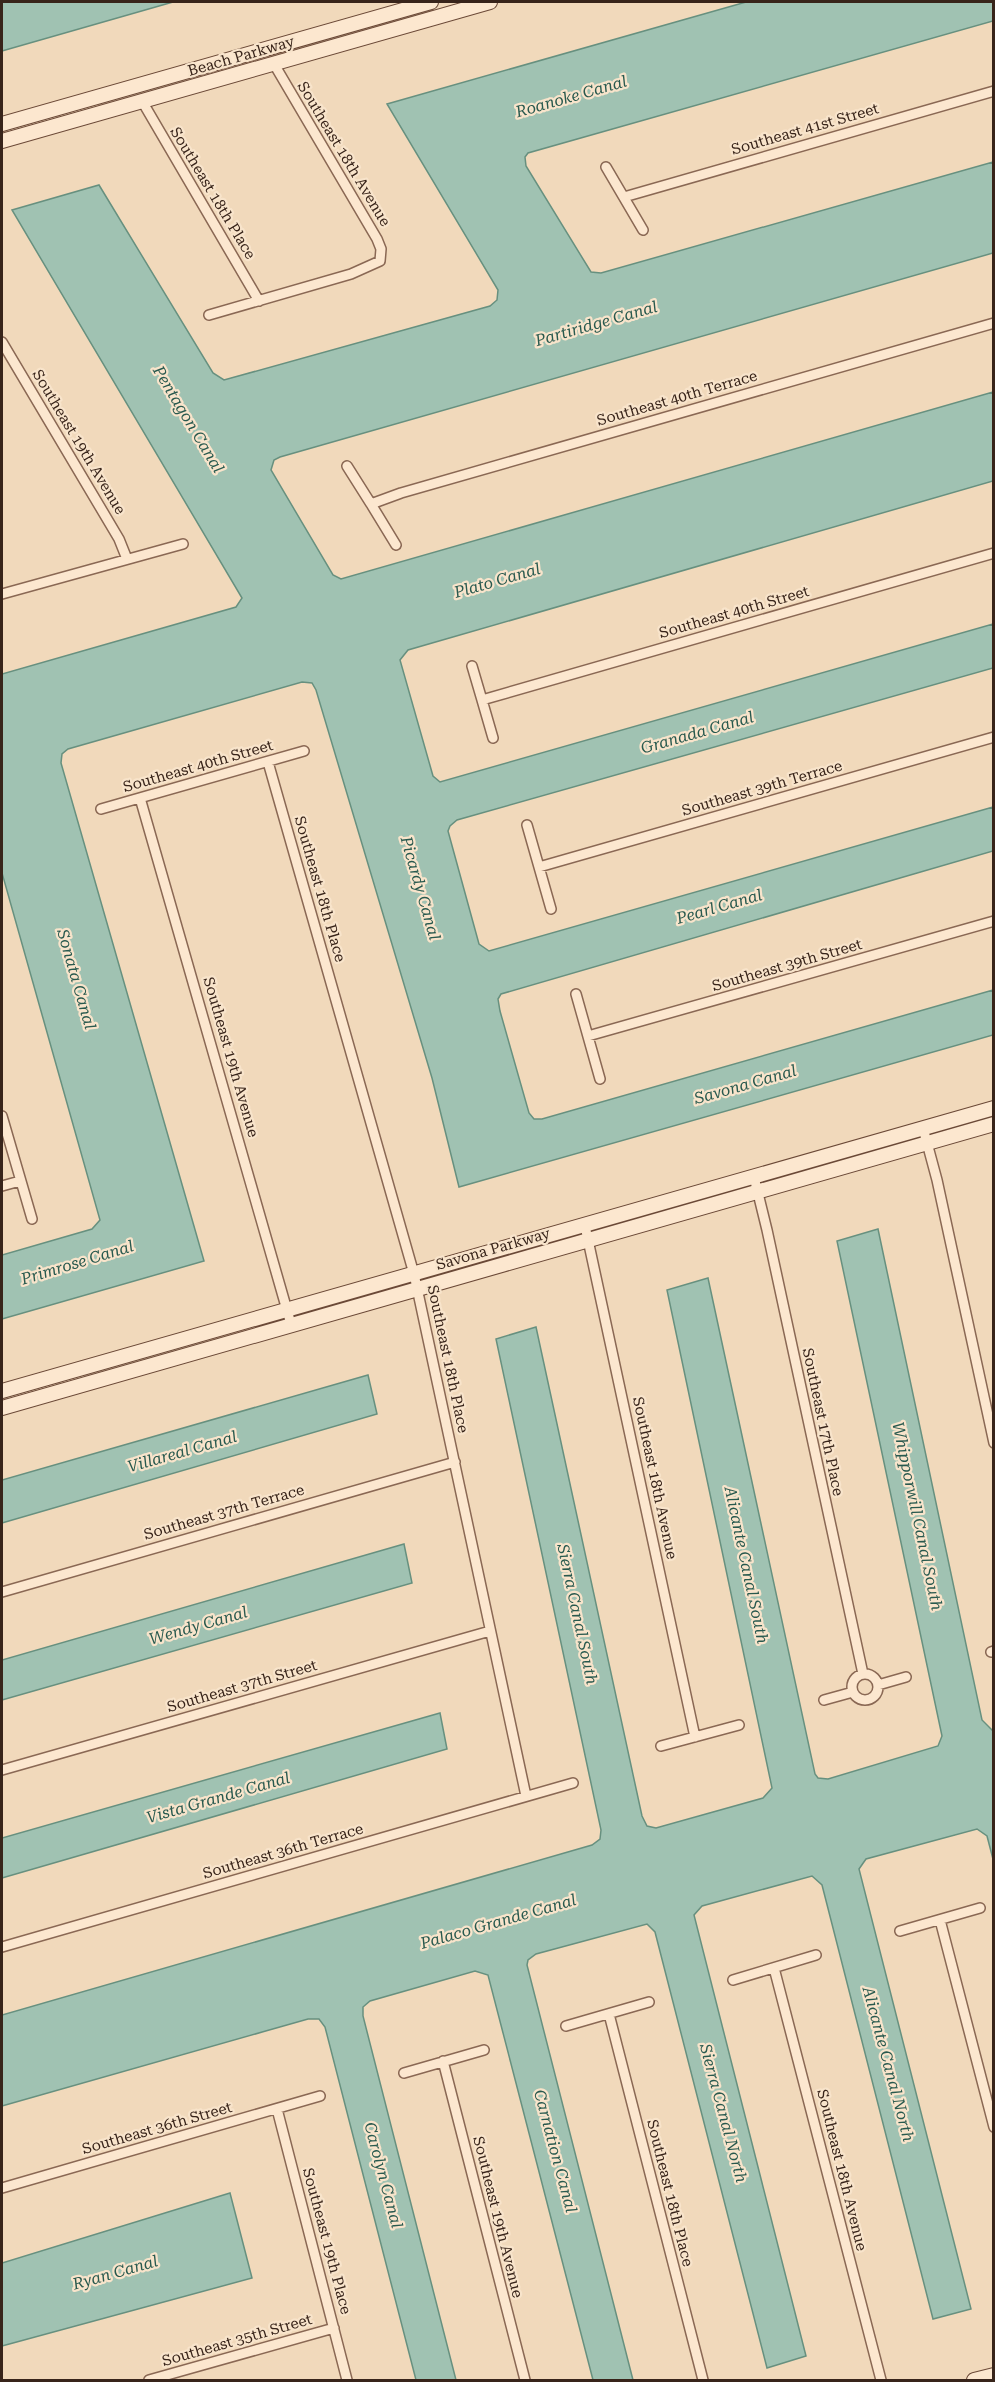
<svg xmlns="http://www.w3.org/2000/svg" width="995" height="2382" viewBox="0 0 995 2382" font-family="'Roboto Serif',serif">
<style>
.water{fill:#a0c2b2;stroke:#67907f;stroke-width:1.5}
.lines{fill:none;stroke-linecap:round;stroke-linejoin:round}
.street-casing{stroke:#8a6854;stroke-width:12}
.secondary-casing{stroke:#6b4937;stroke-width:16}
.street{stroke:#fce7cf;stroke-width:9}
.secondary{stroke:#fce7cf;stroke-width:14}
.labels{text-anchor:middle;stroke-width:4.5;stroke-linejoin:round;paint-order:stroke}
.street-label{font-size:15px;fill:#38241a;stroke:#f8e4cb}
.water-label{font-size:16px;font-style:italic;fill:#28594e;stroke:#f8e4cb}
</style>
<rect width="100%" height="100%" fill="#f1d9bb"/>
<path class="water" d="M2,2h171l-171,49z
M746,2h247v19l-465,132 -3,4 1,9 65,106 10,1 392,-111v91l-713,204 -6,3 -3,10 62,105 8,4 652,-187v89l-585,169 -8,10 33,116 7,6 553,-158v44l-536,152 -7,6 -2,5 31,113 10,7 504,-144v44l-492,143 -3,5 2,12 29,102 5,6h8l451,-129v45l-534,152 -27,-109 -116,-388 -4,-7 -10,-1 -234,67 -6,5 -1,9 143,498 -202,58v-64l90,-26 8,-9 -98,-347v-199l234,-67 6,-9 -230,-388 87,-25 114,188 11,7 266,-74 7,-6 1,-10 -111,-186z
M878,1229l104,491 11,11 1,132 -7,-27 -10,-7 -111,30 -7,10 112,440 -38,10 -111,-434 -10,-9 -110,30 -8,9 112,441 -39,12 -112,-436 -8,-8 -111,30 -8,6 -1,5 106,415h-40l-105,-405 -13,-4 -105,30 -7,6v9l93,364h-40l-91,-353 -6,-8h-11l-306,87v-91l590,-170 8,-6 1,-9 -105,-491 40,-12 106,489 5,10 9,2 107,-30 9,-10 -105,-498 41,-12 107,496 3,4 10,1 110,-33 4,-10 -105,-495z
M368,1375l9,39 -375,109v-43z
M404,1544l8,39 -410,117v-40z
M440,1713l7,36 -445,129v-40z
M230,2193l22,85 -250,68v-83z"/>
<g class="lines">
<defs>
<path id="street" d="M142,101l117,200
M606,167l37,63
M624,197l370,-106
M209,315l142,-41 29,-13 1,-12 -4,-10 -103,-175
M2,342l117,197 8,20
M347,466l24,38 30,-11 593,-170
M371,504l25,41
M2,594l181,-50
M472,666l10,34
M493,738l-11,-38 512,-147
M268,762l146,512 112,522
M140,798l151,526
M101,809l203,-58
M527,825l24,84
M539,867l455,-130
M576,994l24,85
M588,1036l406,-115
M2,1116l30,103
M923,1128l14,52 57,263
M754,1177l13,53 96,444
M2,1186l18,-5
M585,1226l110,511
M2,1592l453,-130
M991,1652l3,-1
M852 1687a13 13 0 1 1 26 0a13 13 0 1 1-26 0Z
M878,1685l28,-8
M824,1700l29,-8
M661,1746l78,-21
M2,1770l488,-139
M940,1920l54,207
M900,1931l80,-23
M2,1947l571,-164
M774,1968l107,412
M733,1980l83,-25
M609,2014l94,366
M566,2026l83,-24
M443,2061l82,319
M404,2073l80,-23
M277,2109l70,271
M2,2188l318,-92
M149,2380l185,-52"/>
<path id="secondary" d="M2,124l429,-122
M2,141l488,-139
M2,1391l992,-283
M2,1408l992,-284
M974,2380l20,-5"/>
</defs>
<use href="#street" class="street-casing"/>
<use href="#secondary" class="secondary-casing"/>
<use href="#street" class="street"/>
<use href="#secondary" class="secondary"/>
</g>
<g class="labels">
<g class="street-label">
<text transform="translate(241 56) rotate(-16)" y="5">Beach Parkway</text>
<text transform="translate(805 129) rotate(-16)" y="5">Southeast 41st Street</text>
<text transform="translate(344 154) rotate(59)" y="5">Southeast 18th Avenue</text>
<text transform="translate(213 193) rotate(59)" y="5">Southeast 18th Place</text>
<text transform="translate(677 398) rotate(-16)" y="5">Southeast 40th Terrace</text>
<text transform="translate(79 442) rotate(59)" y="5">Southeast 19th Avenue</text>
<text transform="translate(734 612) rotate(-16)" y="5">Southeast 40th Street</text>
<text transform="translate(198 766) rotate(-16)" y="5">Southeast 40th Street</text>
<text transform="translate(762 788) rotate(-16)" y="5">Southeast 39th Terrace</text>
<text transform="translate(320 889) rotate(74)" y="5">Southeast 18th Place</text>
<text transform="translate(787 965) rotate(-16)" y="5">Southeast 39th Street</text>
<text transform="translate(231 1057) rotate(74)" y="5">Southeast 19th Avenue</text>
<text transform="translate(493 1249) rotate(-16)" y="5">Savona Parkway</text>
<text transform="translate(448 1359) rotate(78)" y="5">Southeast 18th Place</text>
<text transform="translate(823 1422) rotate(78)" y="5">Southeast 17th Place</text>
<text transform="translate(655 1478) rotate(78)" y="5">Southeast 18th Avenue</text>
<text transform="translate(224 1512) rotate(-16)" y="5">Southeast 37th Terrace</text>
<text transform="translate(242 1686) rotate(-16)" y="5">Southeast 37th Street</text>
<text transform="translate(283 1851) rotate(-16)" y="5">Southeast 36th Terrace</text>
<text transform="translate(157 2128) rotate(-16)" y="5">Southeast 36th Street</text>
<text transform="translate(842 2170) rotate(76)" y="5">Southeast 18th Avenue</text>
<text transform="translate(670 2193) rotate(76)" y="5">Southeast 18th Place</text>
<text transform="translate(498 2217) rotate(76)" y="5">Southeast 19th Avenue</text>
<text transform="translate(327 2241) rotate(75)" y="5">Southeast 19th Place</text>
<text transform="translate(237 2340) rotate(-16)" y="5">Southeast 35th Street</text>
</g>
<g class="water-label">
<text transform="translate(571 96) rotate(-16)" y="6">Roanoke Canal</text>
<text transform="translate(596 323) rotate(-16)" y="6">Partiridge Canal</text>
<text transform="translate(189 419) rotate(59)" y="6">Pentagon Canal</text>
<text transform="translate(497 580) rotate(-16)" y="6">Plato Canal</text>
<text transform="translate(697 732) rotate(-16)" y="6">Granada Canal</text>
<text transform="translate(421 888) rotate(74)" y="6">Picardy Canal</text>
<text transform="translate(719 906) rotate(-16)" y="6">Pearl Canal</text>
<text transform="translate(77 979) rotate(74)" y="6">Sonata Canal</text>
<text transform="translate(745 1084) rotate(-16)" y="6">Savona Canal</text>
<text transform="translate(77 1262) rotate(-17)" y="6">Primrose Canal</text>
<text transform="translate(182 1451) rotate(-16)" y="6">Villareal Canal</text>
<text transform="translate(918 1516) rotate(78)" y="6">Whipporwill Canal South</text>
<text transform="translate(747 1565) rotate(78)" y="6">Alicante Canal South</text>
<text transform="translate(578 1614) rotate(78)" y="6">Sierra Canal South</text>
<text transform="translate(198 1625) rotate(-16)" y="6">Wendy Canal</text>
<text transform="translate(218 1797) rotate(-16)" y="6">Vista Grande Canal</text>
<text transform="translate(498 1921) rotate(-16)" y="6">Palaco Grande Canal</text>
<text transform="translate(889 2064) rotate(75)" y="6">Alicante Canal North</text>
<text transform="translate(724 2113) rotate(75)" y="6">Sierra Canal North</text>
<text transform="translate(556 2151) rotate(75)" y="6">Carnation Canal</text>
<text transform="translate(384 2175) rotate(75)" y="6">Carolyn Canal</text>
<text transform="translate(115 2272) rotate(-16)" y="6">Ryan Canal</text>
</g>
</g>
<rect width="995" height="2382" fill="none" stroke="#38241a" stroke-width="6"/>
</svg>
